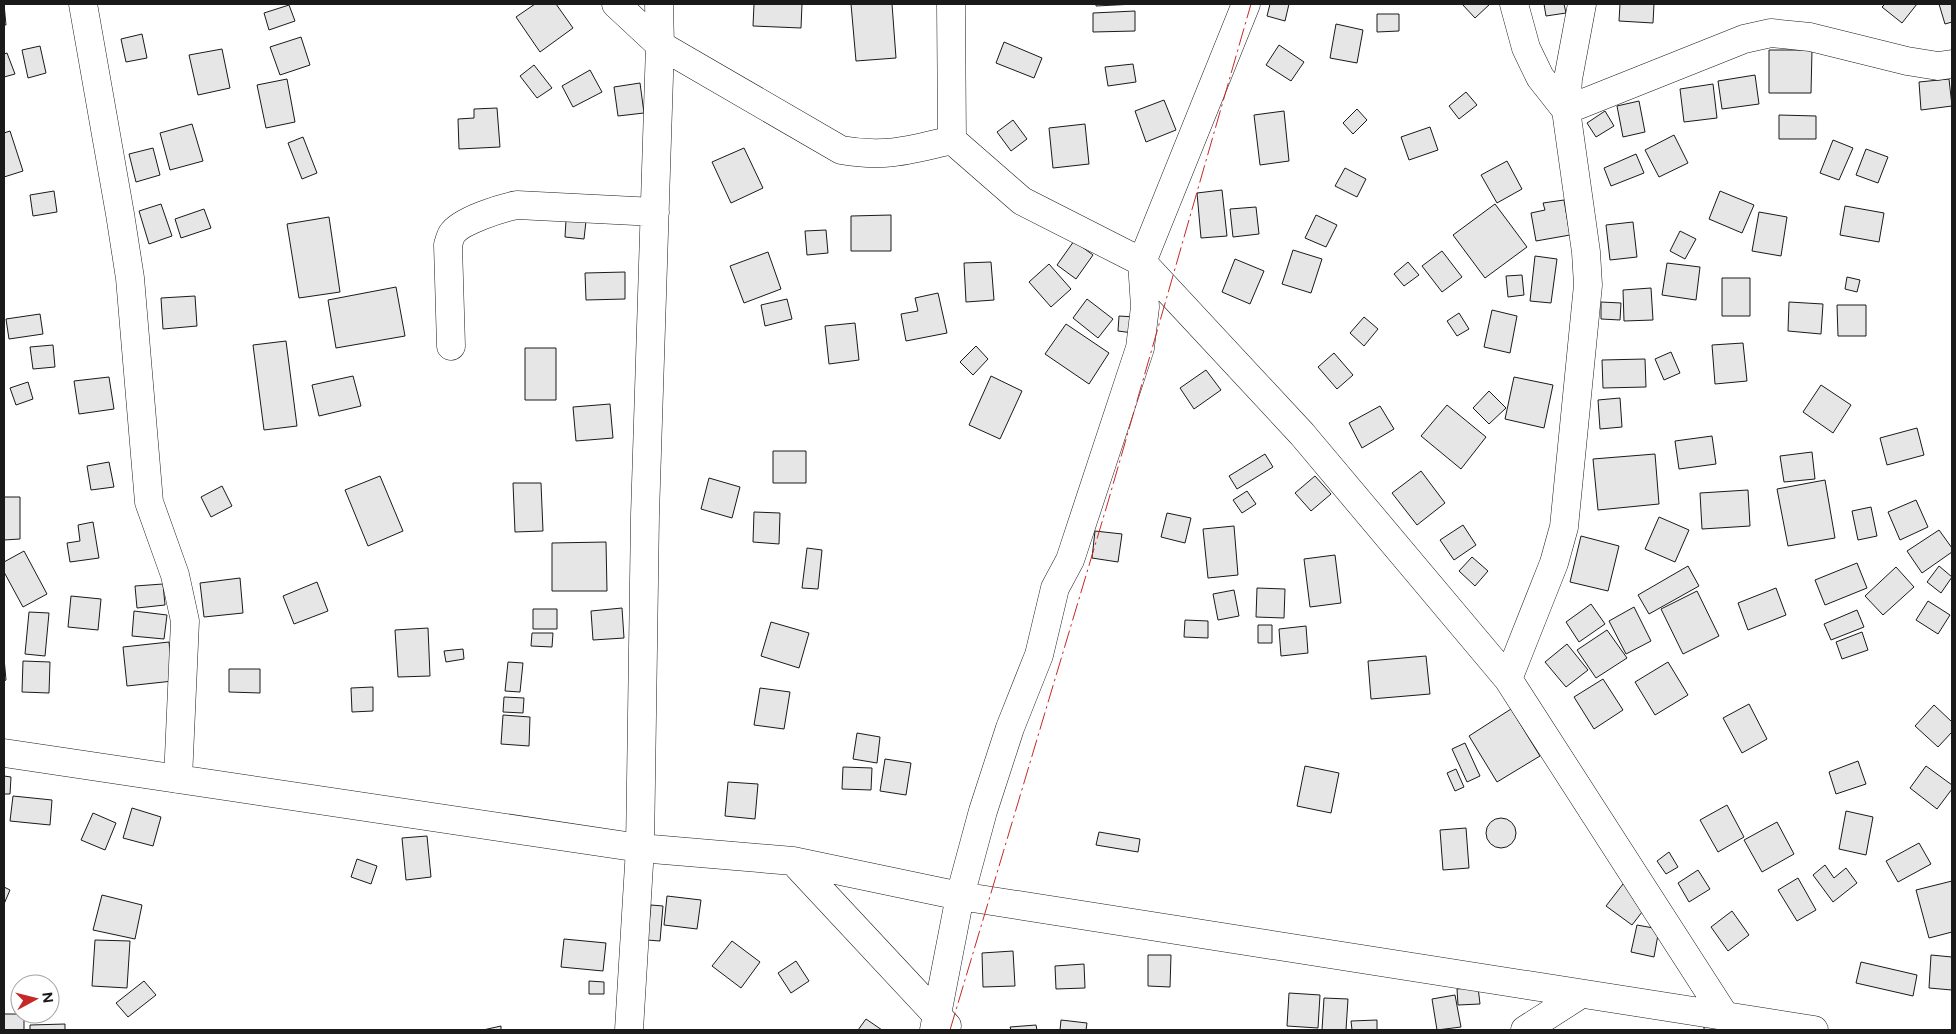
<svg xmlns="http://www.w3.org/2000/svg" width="1956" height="1034" viewBox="0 0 1956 1034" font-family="Figtree,sans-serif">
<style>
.building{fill:#e6e6e6;stroke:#1a1a1a}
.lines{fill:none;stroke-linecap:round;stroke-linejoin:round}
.minor-casing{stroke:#1a1a1a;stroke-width:29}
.minor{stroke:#fff;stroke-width:28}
.power{stroke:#c62828;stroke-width:1;stroke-dasharray:18 4 2.5 4;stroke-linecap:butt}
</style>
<rect width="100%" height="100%" fill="#fff"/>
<path class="building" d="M4,4l2,21h-2z
M535,4h21l17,24 -33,24 -24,-35z
M754,4h48l-1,24 -48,-2z
M851,4h41l4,54 -40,3z
M1096,4h39l-39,2z
M1270,4h19l-4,17 -18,-5z
M1462,4h28l-15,14z
M1544,4h20l2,9 -20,3z
M1620,4h34l-1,19 -34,-2z
M1885,4h32l-15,19 -20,-16z
M1939,4h13v18l-7,2z
M289,5l6,16 -26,9 -5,-17z
M1135,11v20l-42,1v-19z
M1377,14h22v17l-22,1z
M1336,24l27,6 -6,33 -27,-5z
M142,34l5,24 -21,4 -5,-23z
M301,37l9,28 -30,10 -10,-28z
M1004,42l38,16 -8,20 -38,-15z
M1279,45l25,17 -13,19 -25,-16z
M40,46l6,27 -18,5 -6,-28z
M222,49l8,39 -32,7 -9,-40z
M1769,50h43l-1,43h-42z
M7,53l8,21 -11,3v-23z
M1133,64l3,18 -28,4 -3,-19z
M534,65l18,23 -15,10 -17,-22z
M590,70l12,22 -29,15 -11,-21z
M1755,75l4,29 -37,5 -4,-28z
M287,79l8,43 -29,6 -9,-43z
M1949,79l3,27 -31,4 -2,-28z
M640,83l4,30 -26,3 -4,-29z
M1713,84l4,34 -33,4 -4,-33z
M1466,92l11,13 -18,14 -10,-13z
M1164,100l12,30 -30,12 -11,-31z
M1639,101l6,31 -22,5 -6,-31z
M497,108l3,39 -41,2 -1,-30 16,-1v-9z
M1357,109l10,11 -14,14 -10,-11z
M1284,111l5,50 -29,4 -6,-50z
M1605,111l9,15 -18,11 -9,-14z
M1779,115l37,1v23h-37z
M1013,120l14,19 -16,12 -14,-19z
M192,124l11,37 -33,9 -10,-37z
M1085,124l4,40 -36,4 -4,-40z
M1430,127l8,23 -29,10 -8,-23z
M10,131l13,40 -19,6v-44z
M1674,135l14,28 -29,14 -14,-27z
M303,137l14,36 -15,6 -14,-36z
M1833,140l20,8 -14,32 -19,-7z
M153,148l7,27 -24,7 -7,-28z
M744,148l19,40 -32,15 -19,-41z
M1866,149l22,8 -10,26 -22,-8z
M1636,154l8,19 -33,13 -7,-18z
M1507,161l15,28 -25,14 -16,-28z
M1345,168l21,11 -9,18 -22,-11z
M1222,190l5,46 -26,2 -4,-45z
M54,191l3,21 -24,4 -3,-21z
M1720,191l34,14 -12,28 -33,-14z
M1564,200l6,35 -34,6 -5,-28 14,-3 -2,-7z
M161,204l11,32 -23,8 -10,-33z
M1495,204l32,43 -42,31 -32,-43z
M1845,206l39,7 -5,29 -39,-7z
M1256,207l3,27 -26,3 -3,-28z
M204,209l7,19 -30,10 -6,-19z
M1759,212l28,5 -6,39 -29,-5z
M891,215v36h-40v-35z
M1316,215l21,10 -11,22 -21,-9z
M329,217l11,75 -41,6 -12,-74z
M566,220l20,1 -2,18 -19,-2z
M1633,222l4,35 -27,3 -4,-35z
M826,230l2,23 -21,2 -2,-24z
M1680,231l16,8 -11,20 -15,-8z
M1074,241l19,14 -17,24 -19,-14z
M1293,250l29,9 -11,34 -29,-9z
M1442,251l20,26 -20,15 -20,-26z
M768,252l13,37 -37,14 -14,-37z
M1535,256l22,3 -6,44 -21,-2z
M1235,259l29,12 -14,33 -28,-12z
M991,262l3,38 -28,2 -2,-39z
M1408,262l11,13 -15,11 -10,-12z
M1667,263l33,4 -4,33 -34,-5z
M1049,264l22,25 -20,18 -22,-25z
M625,272v27l-39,1 -1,-27z
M1522,275l2,20 -16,2 -2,-21z
M1847,277l13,3 -3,12 -12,-3z
M1722,278h28v38h-28z
M396,287l9,49 -69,12 -8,-48z
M1651,288l2,32 -29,1 -1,-31z
M938,293l9,40 -41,8 -5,-27 17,-3 -3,-13z
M195,296l2,30 -34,3 -2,-31z
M787,299l5,20 -27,7 -4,-21z
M1087,299l26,20 -15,19 -25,-20z
M1601,302l20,1 -1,17 -19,-1z
M1789,302l34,2 -2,30 -33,-3z
M1837,305h29v31h-28z
M1492,310l25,6 -7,37 -26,-6z
M1459,313l10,16 -12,7 -10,-15z
M40,314l3,20 -34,5 -3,-20z
M1119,316l16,1 -2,16 -15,-2z
M1364,317l14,12 -14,17 -14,-13z
M855,323l4,37 -30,4 -4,-38z
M1066,324l43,29 -20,31 -44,-30z
M286,341l11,85 -33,4 -11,-85z
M1743,343l4,38 -32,3 -3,-39z
M53,345l2,22 -22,2 -3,-22z
M976,346l12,13 -15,16 -13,-13z
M525,348h31v52h-31z
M1671,352l9,21 -16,7 -9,-21z
M1334,353l19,22 -16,14 -19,-22z
M1645,359l1,28 -43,1 -1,-28z
M1206,370l15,20 -27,19 -14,-21z
M353,376l8,30 -42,10 -7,-31z
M991,376l31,15 -22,48 -31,-14z
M109,377l5,32 -35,5 -5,-33z
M1514,377l39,8 -9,43 -39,-9z
M28,382l5,17 -17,6 -6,-17z
M1821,385l30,20 -18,28 -30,-21z
M1489,391l17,17 -17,16 -16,-16z
M1620,398l2,29 -22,2 -2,-29z
M610,404l3,34 -37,3 -3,-34z
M1447,405l39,32 -25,32 -40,-33z
M1380,406l14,23 -32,19 -13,-25z
M1917,428l7,27 -37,10 -7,-27z
M1712,436l4,28 -37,5 -4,-28z
M773,451h33v32h-33z
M1812,452l3,27 -31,3 -4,-26z
M1265,454l8,13 -36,22 -8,-13z
M1655,454l4,50 -61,6 -5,-51z
M109,462l5,25 -23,3 -4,-24z
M1421,471l24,32 -28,22 -25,-32z
M380,476l23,55 -35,15 -23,-56z
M1315,476l16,18 -20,17 -16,-18z
M709,478l31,9 -8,31 -31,-9z
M1825,480l10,58 -47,8 -11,-57z
M513,483h28l2,48 -28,1z
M222,486l10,20 -21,11 -10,-20z
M1748,490l2,36 -48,3 -2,-36z
M1247,491l9,13 -14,9 -9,-13z
M4,497h16v42l-16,1z
M1916,500l12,27 -28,13 -12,-28z
M1871,507l6,29 -19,4 -6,-29z
M754,512l26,1 -1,31 -26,-2z
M1167,513l24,5 -6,25 -24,-6z
M1659,517l30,13 -14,32 -30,-13z
M93,522l6,36 -29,4 -3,-19 13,-2 -2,-16z
M1463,525l13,20 -22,15 -14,-20z
M1234,526l4,49 -30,3 -5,-49z
M1939,530l13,18v4l-30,21 -15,-22z
M1095,531l27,3 -4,28 -26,-4z
M1581,536l38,10 -11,45 -38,-9z
M606,542l1,49h-55v-48z
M807,548l15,2 -4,39 -16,-1z
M24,551l23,43 -24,13 -19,-35v-10z
M1335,555l6,48 -31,4 -6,-48z
M1472,557l16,14 -13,15 -16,-15z
M1857,563l10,25 -42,17 -10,-25z
M1688,566l11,20 -50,28 -11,-19z
M1939,566l13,11 -11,16 -14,-11z
M1896,567l18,20 -31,28 -18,-19z
M240,578l3,35 -39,4 -4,-34z
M317,582l11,29 -34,13 -11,-28z
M163,584l2,21 -28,3 -2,-22z
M1257,588l28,1 -1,29 -28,-1z
M1776,588l10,27 -38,15 -10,-27z
M1234,590l5,26 -21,4 -5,-26z
M1697,591l22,45 -36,18 -22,-45z
M71,596l30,3 -3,31 -30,-3z
M1928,601l22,14 -12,19 -22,-14z
M1591,604l14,20 -26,18 -13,-20z
M1634,607l17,34 -25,13 -17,-33z
M622,608l2,30 -31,2 -2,-29z
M533,609h24v20h-24z
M1857,610l7,17 -33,13 -7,-16z
M134,611l33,4 -3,24 -32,-3z
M29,612l20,1 -4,43 -20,-2z
M1185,620l23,1v17l-24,-1z
M771,622l38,11 -10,35 -38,-12z
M1258,625h14v18h-14z
M1306,626l2,27 -27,3 -2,-27z
M428,628l2,48 -32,1 -3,-47z
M1607,630l20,28 -31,20 -19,-28z
M1862,632l6,18 -26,9 -6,-17z
M532,633h21l-1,14 -21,-1z
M169,642l4,39 -46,5 -4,-39z
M1567,644l21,26 -22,17 -21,-25z
M463,649l1,10 -18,3 -2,-11z
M1426,656l4,38 -59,5 -3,-38z
M4,658l2,22 -2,1z
M23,661l27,1 -1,31 -27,-1z
M508,662l15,1 -3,29 -15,-1z
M1668,662l20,33 -33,20 -20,-33z
M229,669h31v24l-31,-1z
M1603,679l20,31 -29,19 -20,-32z
M373,687v24l-21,1 -1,-24z
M760,688l30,4 -6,37 -30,-4z
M504,697l20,1 -1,15 -20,-1z
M1749,704l18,35 -25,14 -19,-35z
M1934,705l18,17v10l-14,15 -23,-21z
M1511,709l29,47 -43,26 -28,-46z
M503,715l27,2 -1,29 -28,-2z
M857,733l23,4 -3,26 -24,-4z
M1465,743l15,33 -13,6 -15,-33z
M885,759l26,4 -5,32 -26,-4z
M1858,761l8,23 -30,10 -7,-22z
M1305,766l34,7 -8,40 -34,-7z
M1926,766l26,19v4l-15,20 -27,-21z
M843,767l29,1 -1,22 -29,-1z
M1456,769l8,18 -9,4 -8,-18z
M4,776l7,1 -1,17h-6z
M728,782l30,2 -3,35 -30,-3z
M13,796l39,4 -2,25 -40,-4z
M1727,805l17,32 -26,15 -18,-32z
M132,808l29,9 -8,29 -30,-8z
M1846,811l27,6 -7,38 -27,-6z
M93,813l23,10 -11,27 -24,-10z
M1486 833a15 15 0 1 1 30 0a15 15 0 1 1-30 0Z
M1777,822l17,32 -32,18 -18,-32z
M1466,828l3,40 -26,2 -3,-40z
M1099,832l41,7 -2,13 -42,-7z
M427,836l4,41 -25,3 -4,-42z
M1919,843l12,21 -33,18 -12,-21z
M1669,852l9,15 -12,7 -9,-13z
M357,859l20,7 -6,18 -20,-7z
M1825,865l9,13 12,-10 11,15 -24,19 -20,-27z
M1698,870l12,19 -21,13 -11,-19z
M1798,878l18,32 -19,11 -19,-31z
M1952,881v51l-23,6 -13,-48z
M1623,884l26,19 -17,22 -26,-19z
M4,887l6,3 -6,14z
M102,895l40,10 -7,34 -42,-9z
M667,896l34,4 -4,29 -33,-4z
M651,905l12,1 -3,35 -13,-1z
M1732,911l17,24 -21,16 -17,-24z
M1637,925l22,4 -5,28 -23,-5z
M564,939l42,4 -3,28 -42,-4z
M95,940l35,1 -3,47 -35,-2z
M732,941l28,21 -19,26 -29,-22z
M1013,951l2,35 -32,1 -1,-34z
M1148,955h23l-1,32 -22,-1z
M1931,955l21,2v33l-23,-2z
M796,961l13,20 -18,12 -13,-20z
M1861,962l56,13 -4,21 -57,-13z
M1084,964l1,24 -29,1 -1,-23z
M144,981l12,14 -28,22 -12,-14z
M589,981l15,1v12h-15z
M1478,987l2,17 -22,1 -1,-16z
M1289,993l31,2 -2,33 -31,-2z
M1455,995l6,32 -24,3 -5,-31z
M1324,998l24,1 -2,31h-24z
M4,1014h20v16h-20z
M866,1019l16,11h-24z
M1061,1020l26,3 -1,7h-26z
M1377,1020v10h-25l-1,-9z
M1704,1022l22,1v7h-22z
M65,1024v6h-35v-5z
M1036,1025l1,5h-26l-1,-3z
M501,1026v4h-18z"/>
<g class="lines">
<defs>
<path id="minor" d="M83,4l37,210 10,64 19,224 26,73 10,46 -7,158
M616,4l44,41 181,105c44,8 69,0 111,-10
M951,4l1,136 70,61 120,61 160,172 206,245 217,337
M1514,4l12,44 14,29 26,33 178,-71 27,-6 39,4 97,24 31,5 14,-2
M451,346l-3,-101c1,-3 2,-8 4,-11 8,-13 49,-26 65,-29l138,7
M1508,679l46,-116 10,-36 24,-242 -2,-33 -20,-142 2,-31 14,-75
M4,753l636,95 153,13 167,35 854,134
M793,861l154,165
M629,1030l11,-182 5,-333 15,-470 -1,-41
M934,1030l26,-134 23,-85 27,-83 29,-73 16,-67 15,-28 70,-212 5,-41 -3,-45 104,-258
M1525,1030l56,-36"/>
</defs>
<use href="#minor" class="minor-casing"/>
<use href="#minor" class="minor"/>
<path class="power" d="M950,1030l158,-528 143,-498"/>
</g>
<rect width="1956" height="1034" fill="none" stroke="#1a1a1a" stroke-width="10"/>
<g transform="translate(35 999) rotate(83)"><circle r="24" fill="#ffffff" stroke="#a3a3a3"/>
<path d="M0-4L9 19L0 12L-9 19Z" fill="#c62828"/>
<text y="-8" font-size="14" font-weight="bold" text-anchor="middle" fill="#1a1a1a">N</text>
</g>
</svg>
